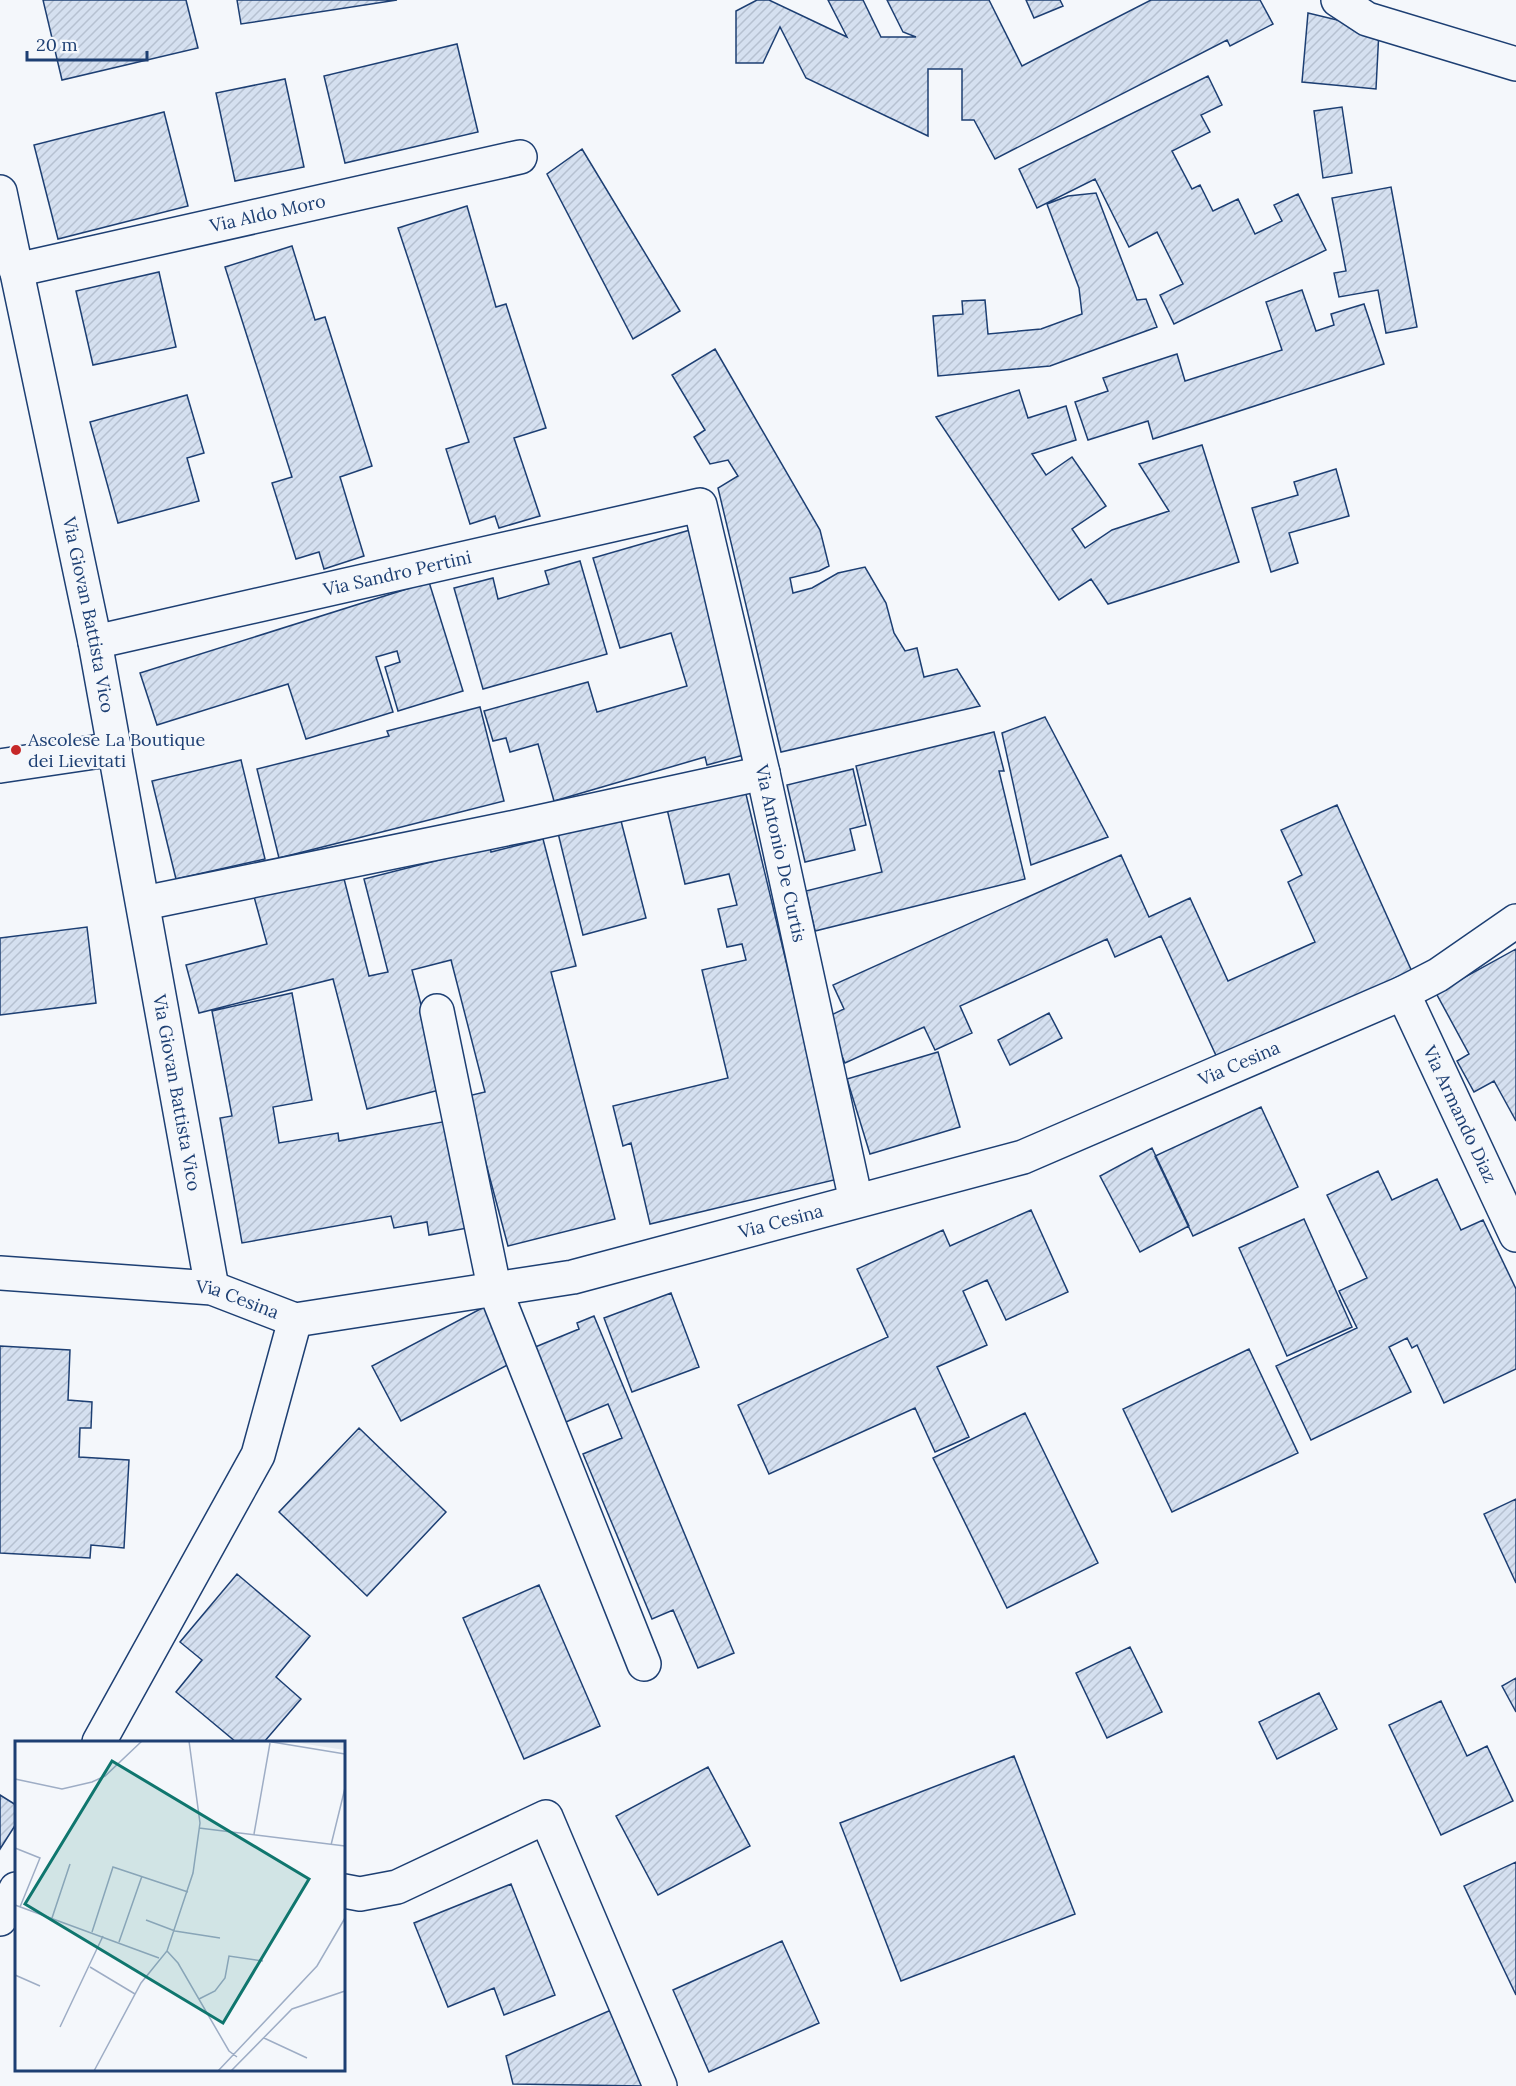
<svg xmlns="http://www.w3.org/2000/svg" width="1516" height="2086" viewBox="0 0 1516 2086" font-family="Lora,serif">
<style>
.building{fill:url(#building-hatch);stroke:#1d3f73;stroke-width:1.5}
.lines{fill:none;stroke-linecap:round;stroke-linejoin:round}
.minor-casing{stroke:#1d3f73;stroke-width:36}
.minor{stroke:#f4f7fb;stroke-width:33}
.poi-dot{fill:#c62828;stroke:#f4f7fb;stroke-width:2}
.labels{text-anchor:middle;stroke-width:4.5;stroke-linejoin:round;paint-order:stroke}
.street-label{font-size:18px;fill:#1d3f73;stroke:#f4f7fb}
.poi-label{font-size:18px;fill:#1d3f73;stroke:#f4f7fb;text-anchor:start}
.inset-road{fill:none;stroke:#9eadc5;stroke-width:1.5}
.view{fill:#0f766e;fill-opacity:0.15;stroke:#0f766e;stroke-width:3}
.inset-edge{fill:none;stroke:#1d3f73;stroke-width:3}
</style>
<defs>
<pattern id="building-hatch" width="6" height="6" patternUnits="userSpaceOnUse" patternTransform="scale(1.5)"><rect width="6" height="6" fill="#d5e0f0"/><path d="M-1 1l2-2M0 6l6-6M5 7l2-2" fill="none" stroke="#b6c1d1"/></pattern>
</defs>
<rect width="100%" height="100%" fill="#f4f7fb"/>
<path class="building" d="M43,0h143l12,48 -136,32z
M237,0h160l-156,24z
M757,0h12l78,37 -19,-37h35l18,37h35l-13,-5 -16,-32h102l33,66 129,-66h109l13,24 -43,22 -3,-6 -232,119 -21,-39h-12v-51h-34v67l-122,-58 -26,-51 -17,36h-27v-52z
M1026,0h34l3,6 -29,12z
M1308,13l71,17 -3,59 -74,-7z
M457,44l21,88 -133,31 -21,-87z
M1208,76l14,29 -21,10 9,17 -38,19 20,38 8,-4 13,26 25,-12 17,35 27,-13 -8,-16 24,-11 28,56 -152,74 -14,-29 23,-11 -26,-52 -28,15 -34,-68 -58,29 -18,-39z
M285,79l19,88 -69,14 -19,-88z
M1342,107l10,66 -29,5 -9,-67z
M164,112l24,94 -130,33 -24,-94z
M582,149l98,162 -47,28 -86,-165z
M1391,187l26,140 -31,6 -8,-43 -39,7 -5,-24 12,-2 -14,-73z
M1096,193l41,107 9,-1 11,28 -107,39 -112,10 -5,-60 30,-2 -1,-13 23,-1 3,34 53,-5 41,-15 -3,-26 -32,-84 21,-8z
M467,206l29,101 10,-3 40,124 -32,10 26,78 -41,12 -4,-12 -25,8 -24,-75 23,-7 -71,-214z
M292,246l23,74 10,-3 47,149 -32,11 24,79 -40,13 -5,-17 -23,7 -24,-76 20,-6 -67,-210z
M159,272l17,75 -83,18 -17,-74z
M1302,290l14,41 18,-6 -3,-11 33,-10 20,60 -231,75 -5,-18 -60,19 -13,-38 33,-11 -5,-13 74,-24 8,27 97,-31 -16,-48z
M715,349l105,181 9,36 -10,5 -29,7 3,15 19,-5 26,-15 27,-6 21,36 8,30 11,18 12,-3 7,29 33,-8 23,37 -199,46 -63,-264 20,-12 -10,-16 -18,4 -16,-27 11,-7 -33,-55z
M1019,390l9,28 38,-12 10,34 -44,14 14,21 26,-18 34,49 -34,23 13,19 27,-18 57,-19 -30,-47 63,-19 37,117 -131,42 -17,-25 -32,21 -123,-183z
M187,395l17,58 -17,5 12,43 -81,22 -28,-101z
M1336,469l13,47 -60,17 9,30 -27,9 -19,-64 46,-13 -4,-13z
M690,530l65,222 -48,13 -2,-8 -151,44 -16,-57 -28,8 -4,-14 -13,3 -9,-30 104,-29 9,30 90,-26 -16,-53 -51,15 -27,-90z
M580,561l27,93 -124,35 -29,-101 39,-10 5,21 51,-15 -4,-13z
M429,582l34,109 -65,20 -13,-44 15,-5 -3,-11 -21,6 17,55 -87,27 -18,-55 -131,41 -17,-52z
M480,707l24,94 -225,57 -22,-89 132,-33 -2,-5z
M1045,717l63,120 -77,28 -29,-132z
M994,732l10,39h-5l26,108 -210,52 -9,-40 76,-19 -26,-106z
M241,760l24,99 -89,20 -24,-98z
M853,769l13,56 -16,4 5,21 -50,12 -18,-77z
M745,790l93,389 -188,45 -19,-81 -8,3 -10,-40 115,-28 -26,-108 44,-10 -4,-16 -15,3 -9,-38 19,-4 -8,-31 -44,10 -18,-75z
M1337,805l76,169 -194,88 -58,-126 -46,21 -8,-18 -147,67 12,27 -37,17 -11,-23 -79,36 -20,-45 19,-9 -11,-24 288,-130 28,62 41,-19 38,83 87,-39 -27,-60 14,-7 -21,-45z
M620,817l26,101 -63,17 -25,-102z
M543,839l33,127 -25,6 64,247 -107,27 -40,-150 17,-4 -34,-132 -39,10 31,119 -76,20 -34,-130 -134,34 -13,-48 81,-21 -14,-51 89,-22 27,105 19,-4 -24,-93 126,-32 1,5z
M87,927l9,76 -96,12v-77z
M1516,949v172l-22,-40 -20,11 -17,-31 12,-7 -33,-61z
M292,993l20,107 -39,7 6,36 59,-10 1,8 114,-21 20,107 -44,8 -2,-13 -33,6 -3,-12 -149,27 -22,-125 12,-2 -20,-105z
M1049,1013l13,25 -52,27 -12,-25z
M938,1052l22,75 -90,27 -23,-75z
M1261,1107l37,80 -105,49 -38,-80z
M1152,1148l37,78 -49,26 -40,-76z
M1378,1171l14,29 45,-21 24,51 22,-10 33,69v80l-72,34 -27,-58 -5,3 -5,-10 -18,9 22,45 -100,48 -35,-74 81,-38 -18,-37 28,-13 -40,-83z
M1031,1210l37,82 -62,28 -19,-40 -24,11 24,54 -50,22 32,70 -34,15 -20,-44 -146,66 -31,-69 150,-68 -31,-68 86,-39 7,16z
M1304,1219l48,108 -65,29 -48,-108z
M671,1293l28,74 -67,25 -28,-74z
M486,1306l29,55 -114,60 -29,-55z
M594,1316l140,337 -36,15 -25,-58 -21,9 -69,-165 39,-16 -14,-34 -49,21 -31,-75 51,-21 -2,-6z
M0,1346l70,4 -2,50 24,2 -1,26h-11l-1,29 50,3 -5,88 -33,-3 -1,13 -90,-5z
M1249,1349l49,104 -126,59 -49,-103z
M1025,1413l73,150 -91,45 -74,-150z
M359,1428l87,84 -79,84 -88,-84z
M1516,1499v84l-32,-69z
M237,1574l73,62 -34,41 25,22 -37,43h-28l-60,-50 26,-32 -22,-18z
M539,1585l61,141 -76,33 -61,-141z
M1130,1647l32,65 -55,26 -31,-65z
M1516,1678v34l-14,-26z
M1319,1693l18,36 -60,30 -18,-37z
M1441,1701l26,55 20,-10 26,55 -72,34 -52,-110z
M1014,1756l61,158 -174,67 -61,-158z
M708,1767l42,79 -92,49 -42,-79z
M0,1795l16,10v19l-16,25z
M1516,1862v133l-52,-109z
M511,1884l44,111 -51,20 -10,-27 -46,19 -34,-84z
M782,1941l37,82 -110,49 -36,-82z
M611,2010l33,76 -131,-2 -7,-28z"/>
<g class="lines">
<defs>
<g id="minor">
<path d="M1338,0l29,19 149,45"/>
<path id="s1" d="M0,192l95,450 117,646"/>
<path id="s2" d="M16,270l504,-113"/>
<path id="s3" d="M95,642l605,-137 63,268 93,428"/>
<path d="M0,766l115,-17"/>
<path d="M144,903l386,-79 233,-51"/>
<path id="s4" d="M1403,993l113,242"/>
<path d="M437,1011l57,276 150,377"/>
<path id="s5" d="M0,1273l212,15 83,32 278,-43 450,-120 380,-164 35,-18 78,-54"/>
<path d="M99,1742l159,-287 37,-135"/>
<path d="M344,1891l16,3 37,-7 149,-70 114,269"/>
<path d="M0,1919l16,-30"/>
</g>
</defs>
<use href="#minor" class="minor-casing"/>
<use href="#minor" class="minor"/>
</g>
<circle class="poi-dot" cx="16" cy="750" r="6"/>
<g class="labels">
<g class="street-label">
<text dy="6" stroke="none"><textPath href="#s2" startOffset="258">Via Aldo Moro</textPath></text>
<text dy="6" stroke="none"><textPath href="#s3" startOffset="310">Via Sandro Pertini</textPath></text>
<text dy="6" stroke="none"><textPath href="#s1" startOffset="432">Via Giovan Battista Vico</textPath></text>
<text dy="6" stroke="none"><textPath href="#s3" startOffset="978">Via Antonio De Curtis</textPath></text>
<text dy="6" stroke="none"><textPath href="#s5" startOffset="1284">Via Cesina</textPath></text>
<text dy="6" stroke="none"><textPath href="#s1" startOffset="918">Via Giovan Battista Vico</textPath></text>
<text dy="6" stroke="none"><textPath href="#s4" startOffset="134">Via Armando Diaz</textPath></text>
<text dy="6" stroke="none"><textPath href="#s5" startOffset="798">Via Cesina</textPath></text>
<text dy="6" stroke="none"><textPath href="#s5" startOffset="240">Via Cesina</textPath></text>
</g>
<g class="poi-label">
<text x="28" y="746">Ascolese La Boutique<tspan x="28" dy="21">dei Lievitati</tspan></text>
</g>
</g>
<g transform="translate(15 1741)">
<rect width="330" height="330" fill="#f4f7fb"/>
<path d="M271,0h59v9z" fill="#e3e9f0"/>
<path class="inset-road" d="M251,0l79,13M0,38l47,10 30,-7 13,-6 37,-35M184,87l146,18M239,93l16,-91M316,104l14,-57M0,107l25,10 -20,49M0,164l144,53M37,177l18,-54M131,179l29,11 45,7M77,191l21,-65 75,25M104,201l23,-66M152,210l11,12 51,88 8,6M75,226l45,27M0,234l25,11M184,258l16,-8 10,-13 4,-22 34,5M45,286l43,-91M249,297l43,20M79,330l47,-88 26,-32 26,-78 7,-50 -11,-82M203,330l99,-105 28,-48M216,330l61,-62 53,-18"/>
<path class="view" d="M97,20l197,118 -86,144 -198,-119z"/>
<rect width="330" height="330" class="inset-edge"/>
</g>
<path d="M27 51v9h120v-9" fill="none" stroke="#1d3f73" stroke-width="3"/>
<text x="36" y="51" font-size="18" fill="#1d3f73" stroke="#f4f7fb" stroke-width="4.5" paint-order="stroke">20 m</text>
</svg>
